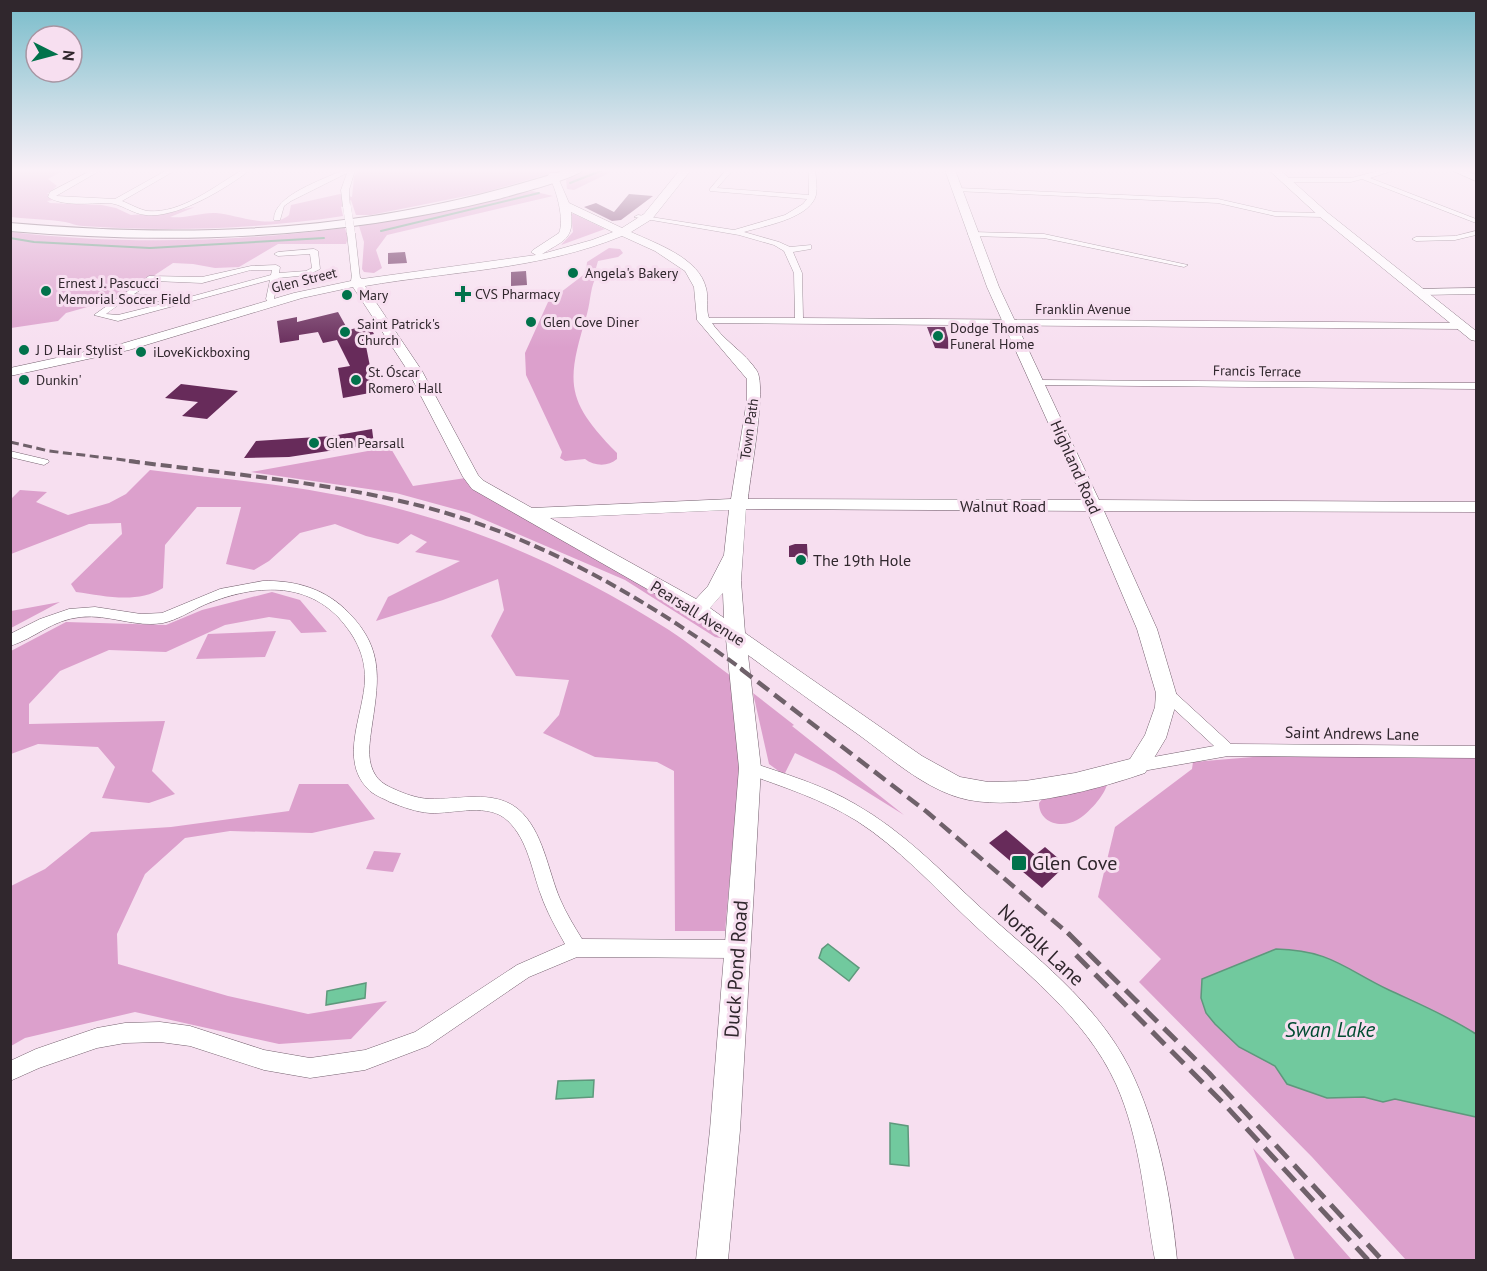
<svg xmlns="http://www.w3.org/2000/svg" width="1487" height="1271" viewBox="0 0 1487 1271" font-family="'PT Sans',sans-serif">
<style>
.green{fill:#dca0cc}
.water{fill:#71c99e;stroke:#5e987c;stroke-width:1.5}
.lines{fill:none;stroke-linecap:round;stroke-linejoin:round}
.stream{stroke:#5e987c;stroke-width:2}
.building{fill:#672b5a}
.street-casing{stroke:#75616f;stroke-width:1}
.secondary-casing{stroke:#75616f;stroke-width:1}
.primary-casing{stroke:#75616f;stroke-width:2}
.street{fill:#fff;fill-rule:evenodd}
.secondary{fill:#fff;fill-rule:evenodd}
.primary{fill:#fff;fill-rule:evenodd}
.rail-far3{stroke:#6f616a;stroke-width:3;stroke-dasharray:9 4.5;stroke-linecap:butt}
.rail-far2{stroke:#6f616a;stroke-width:4;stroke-dasharray:11 5;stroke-linecap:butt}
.rail-far1{stroke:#6f616a;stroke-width:4.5;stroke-dasharray:14 7;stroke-linecap:butt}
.rail{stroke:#6f616a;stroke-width:5;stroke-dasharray:18 9;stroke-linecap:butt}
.street-bridge-casing{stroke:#75616f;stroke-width:8;stroke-linecap:butt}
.street-bridge{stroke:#fff;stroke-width:8}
.poi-dot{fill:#01724b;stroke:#f7dff0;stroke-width:2}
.labels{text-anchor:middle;stroke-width:6;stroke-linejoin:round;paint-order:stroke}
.far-poi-label{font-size:14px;fill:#30272d;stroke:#f7dff0;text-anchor:start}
.far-street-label{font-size:14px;fill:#30272d;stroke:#f7dff0}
.street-label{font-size:16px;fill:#30272d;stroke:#f7dff0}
.poi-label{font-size:16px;fill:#30272d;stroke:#f7dff0;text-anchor:start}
.near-poi-label{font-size:20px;fill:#30272d;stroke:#f7dff0;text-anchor:start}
.near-street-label{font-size:20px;fill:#30272d;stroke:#f7dff0}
.near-water-label{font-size:21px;font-style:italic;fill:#004c31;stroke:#f7dff0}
</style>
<rect width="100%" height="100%" fill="#f7dff0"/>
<path class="green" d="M10,170h54l-16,9 9,7 -10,8h4l-1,4 3,2 -6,1 3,2 52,2 14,3 15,7 31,-2 33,-6 -25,10c15,2 31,-5 46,-4 22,2 56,17 73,2l2,-10 49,-11 12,3 2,-20 4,-7h204l-76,22 -115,23h-15l-5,-15 -10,7 2,9c-85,13 -174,16 -260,10 -6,0 -12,-3 -18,-4 -17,-3 -37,-3 -54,-5z
M584,170h31l-41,20 -7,-1 -1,-9z
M532,191l21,5 -166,39 -11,15 6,18 -8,5 -10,-1 -2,-3 2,-27 -5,-16 2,-3z
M571,214h3l31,15 -44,16 12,-13z
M345,228l3,9 -2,7h-68l-39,23 -24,1 -22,-4 -20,-1 -65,43 -10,-2 -32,9 -8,8 -47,7v-96c110,13 223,10 334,-4z
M609,248l11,1 3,4 -5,4 -20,4 -2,7 2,6c-8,11 -7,26 -11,40 -21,69 -22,86 30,139v6c-9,8 -23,7 -32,0l-20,2 -5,-3 2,-6 -36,-77 -1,-22 23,-51 38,-29 1,-11z
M390,447l23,39 59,-9 253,157v5l-10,-2 -90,-57 -156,-67 -73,-20 -145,-21z
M150,470c59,8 118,12 176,23 124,21 238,70 343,137 22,14 41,31 62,46l9,89 -15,166h-50l-1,-160 -17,-9 -62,-5 -52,-24 16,-18 10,-35 -53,-4 -25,-40 13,-26 -6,-31 -55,21 -67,21 12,-24 72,-36 -45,-9 12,-10 -16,-8 -13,10 -32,-8 -31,-12 -35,9 -31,28 -15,9 -28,-6 15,-57h-44l-32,38 -2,43c-26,16 -58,8 -87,4l-5,-8 51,-50 -1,-11 -32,1 -78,30 -1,-54 10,-10 27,2 -11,10 32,13 41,-12 17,-9z
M272,592l28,8 27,32 -26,1 -11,-13 -21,-3 -44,8 -59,27 -57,-2 -49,21 -31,33v20l136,-3 -13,50 23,23 -26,9 -47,-5 13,-31 -17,-20 -60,-3 -27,10v-103l55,-29 100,3 36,-15z
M60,602l-49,26v-17z
M276,631l-11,26 -69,2 12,-25z
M753,693l41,32 -2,1 112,89 -69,-43 -40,-19 -11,22 -15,-11z
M1265,756l211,2v502h-70l-94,-103 -173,-175 22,-23 -63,-62 17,-70 77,-58 1,-7z
M299,784h49l27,35 -63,14 -82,-2 -45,7 -40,36 -28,60 1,30 110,32 80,18 79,-13 -36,38 -72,5 -144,-32 -110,26 -14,8v-160l34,-17 46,-37 80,-5 118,-16z
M1107,784c-2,11 -19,30 -30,36 -16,9 -38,3 -38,-17l4,-5z
M374,851l27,2 -8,19 -27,-3z
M1253,1148l98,111 2,1h-58z"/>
<path class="water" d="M828,944l31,24 -10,13 -30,-23 3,-9z
M1276,949c54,1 69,20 113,41 30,14 59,26 87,44v83l-81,-18 -12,3 -19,-5 -37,1 -40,-14 -12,-18 -36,-19 -24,-23 -9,-11 -5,-15 1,-19z
M366,983l-1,15 -39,7 1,-14z
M594,1080l-1,17 -37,2 2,-18z
M890,1123l18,3 1,40 -19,-2z"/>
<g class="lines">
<path class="stream" d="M570,183l33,-13
M381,231l158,-38
M10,238l24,4 116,6 174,-10"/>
</g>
<path class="building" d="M629,194l24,2 -32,24 -9,1 -28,-14 12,-4 18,9z
M405,252l2,11 -19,1v-11z
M526,271l1,14 -16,1v-14z
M338,312l10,18 21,-5 5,9 -10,2 5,9 -3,1 9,46 -32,6 -5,-30 12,-2 -13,-26 -14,3 -5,-11 -19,3v5l-19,3 -3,-22 20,-4v5z
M927,327h18l6,22 -16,-1z
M181,384l57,7 -31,28 -25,-3 16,-14 -33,-4z
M372,429l2,15 -85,13 -45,1 12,-17 76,-5z
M795,544h12l1,18h-13v-5h-6v-11z
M1006,830l29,25 10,-8 21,18 -24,23 -53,-45z"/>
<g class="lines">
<defs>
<path id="street" d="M92,170h9l-45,26 59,3 52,-29h9l-54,31c8,3 18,9 26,10 33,3 67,-25 94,-41h8c-23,18 -74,49 -104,45 -14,-1 -25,-12 -39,-12 -18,0 -44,4 -59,-6l2,-5z
M343,170h12l-6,20 1,19 -7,-2 -2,-17 6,-17 -56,28 -7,5 -4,14h-6c-1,-25 49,-40 69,-50z
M726,170h7l-16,18 92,7v-25h6c1,9 3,21 0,28 -9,21 -51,28 -71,34l35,10 11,5 21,-2v4l-18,3 9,21 1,45 660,5 5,3 -5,3 -760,-6 -4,-3 1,-2h95l-1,-45 -10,-22 -10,-6 -35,-10 -105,-18 4,-2 96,15 51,-15 18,-11 4,-5 -97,-8v-2z
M1382,170h13l-25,8 106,41v4l-114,-44 -11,3h-67l-3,-2 3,-2h67z
M957,188l261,11 57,13 49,1 4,2 -4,2 -49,-1 -57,-13 -263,-12v-2z
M351,231l4,2 5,45 -4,3 -4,-3 -5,-45z
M1476,231v4l-21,5 -39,1 -4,-2 4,-2 39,-1z
M972,232l72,2 144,31 -4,2 -140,-29 -75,-2 -1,-2z
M314,249l4,2 2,18 -12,6 -30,3 -4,21 3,4 -1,2h-6l-4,-6 4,-19 -152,41 -24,-6 55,-39 53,1 49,-11 25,-1 4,2 -1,6 27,-2 6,-3 -2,-14 -32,2 -4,-2 4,-2zM251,270h21l-1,5 -85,23 -52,-4 20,-13 48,2zM127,299l43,3 -52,13 -12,-1z
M1476,288v6l-54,1 -4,-3 4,-3z
M1038,380l438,3v6l-441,-4v-4z
M10,451l38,9 1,2 -5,3 -34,-8z
M263,581c33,-1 63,8 86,32 37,38 29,70 22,119 -2,15 -4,31 5,44 4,6 11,10 18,13 11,5 22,9 35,10 29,1 64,-10 89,10 25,21 30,62 42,90 6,14 14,27 22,40l156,1 6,3 3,6 -3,6 -6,3 -161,-1 -48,20 -101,69 -63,24 -55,8 -46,-8 -74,-24 -30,-4 -35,1 -28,5 -58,20 -29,13v-20l26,-12 61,-21 28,-5 35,-1 30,4 74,24 46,8 55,-8 50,-18 102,-67 48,-21c-9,-16 -18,-32 -24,-49 -9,-24 -13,-55 -33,-74 -19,-19 -54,-7 -78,-8 -14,-1 -27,-6 -40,-11 -7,-4 -17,-7 -23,-14 -28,-30 -3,-74 -2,-109 0,-25 -10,-43 -26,-61 -37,-39 -89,-32 -135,-13 -13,6 -27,15 -41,18 -27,5 -54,-9 -82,-6 -30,3 -45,21 -71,29v-12l30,-15 29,-10 26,-2 46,7 21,-1 58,-24z
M1166,687l5,2 60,55 245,2v12l-248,-2 -91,16 -5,-1 -3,-5 3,-5 5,-1 77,-14 -53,-49 -2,-4 2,-4z
M750,762c35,12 73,23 105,42 48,27 86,67 126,104 54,49 114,93 148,159 29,58 42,129 48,193h-22c-11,-59 -14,-120 -39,-176 -31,-68 -94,-114 -147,-164 -36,-34 -70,-72 -112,-99 -35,-22 -74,-34 -112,-48l-3,-5 3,-5z"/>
<path id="secondary" d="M680,170h11l-39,49 -21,13c26,12 68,26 75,56 3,10 -1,24 4,32 12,20 35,32 47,51 10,17 -7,103 -9,128l335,1 -96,-213 -42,-117h10l44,117 100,213 377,2v10l-372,-1 53,118 19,64 -1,14 -9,31 -21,35c-50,17 -123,37 -176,27 -41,-8 -77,-41 -110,-65 -37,-26 -74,-53 -111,-80l13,113 -21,362 -12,130h-32l14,-130 29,-362 -13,-129 -35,-25 -219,-125 -9,-12 -55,-106 -55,-84 -51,11 -173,52 -119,26v-8l111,-24 173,-51 57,-12 1,-6 4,-1 6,5 174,-24 -5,-3 2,-2 26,-17c6,-13 -3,-46 -11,-58l2,-2h6l13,30 53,25 22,-14zM571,212l42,20 -21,8 -50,14c22,-14 32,-14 29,-42zM622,236l33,15 30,20 9,16 3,33 50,59v21l-16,99 -199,9 -48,-27 -6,-6 -56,-104 -57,-85c87,-15 174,-16 257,-50zM746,509l341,2 50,118 19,64 -1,14 -10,28 -15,24 -55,14 -50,8 -37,1 -28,-5 -38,-21 -177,-123 -4,-52zM729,510l-5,45 -16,31 -12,13 -146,-81zM723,593l1,25 -14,-10z
M1269,170h11l48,43 148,118v10l-5,-1 -151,-123z
M1451,170h14l11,5v6z"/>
<path id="primary" d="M566,170h17c-11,10 -68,24 -85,29 -164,40 -321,46 -488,32v-8c196,17 368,8 556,-53z"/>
</defs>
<use href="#street" class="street-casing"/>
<use href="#secondary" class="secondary-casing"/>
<use href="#primary" class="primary-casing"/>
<use href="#street" class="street"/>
<use href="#secondary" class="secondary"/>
<use href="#primary" class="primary"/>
<path class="rail-far3" d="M10,442l39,9 92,11"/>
<path class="rail-far2" d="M129,461c99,13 200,21 296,46 116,31 222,92 318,163"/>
<path class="rail-far1" d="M741,669l186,143 143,123"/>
<path class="rail" d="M1068,933l141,140 173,187
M1076,955l149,150 143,155"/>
<defs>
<path id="street-bridge" d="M347,207l4,26"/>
</defs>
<use href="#street-bridge" class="street-bridge-casing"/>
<use href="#street-bridge" class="street-bridge"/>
</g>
<linearGradient id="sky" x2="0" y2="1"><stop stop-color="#78bcca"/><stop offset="0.49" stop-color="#fbf1f8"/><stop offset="1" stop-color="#fbf1f8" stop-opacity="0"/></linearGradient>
<rect width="1487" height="348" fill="url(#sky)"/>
<g class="poi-dot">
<circle cx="573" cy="273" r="6"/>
<circle cx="46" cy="291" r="6"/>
<path d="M460 285h6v6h6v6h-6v6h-6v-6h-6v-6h6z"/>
<circle cx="347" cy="295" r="6"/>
<circle cx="531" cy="322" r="6"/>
<circle cx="345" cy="332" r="6"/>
<circle cx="938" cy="336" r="6"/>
<circle cx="24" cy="350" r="6"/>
<circle cx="141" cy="352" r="6"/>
<circle cx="24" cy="380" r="6"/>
<circle cx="356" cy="380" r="6"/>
<circle cx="314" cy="443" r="6"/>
<circle cx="801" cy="560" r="6"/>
<rect x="1011" y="855" width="16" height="16" rx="3"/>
</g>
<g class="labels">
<g class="far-poi-label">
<text x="585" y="278">Angela's Bakery</text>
<text x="58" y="288">Ernest J. Pascucci<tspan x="58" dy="16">Memorial Soccer Field</tspan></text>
<text x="475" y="299">CVS Pharmacy</text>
<text x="359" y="300">Mary</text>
<text x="543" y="327">Glen Cove Diner</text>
<text x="357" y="329">Saint Patrick's<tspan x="357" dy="16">Church</tspan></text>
<text x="950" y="333">Dodge Thomas<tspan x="950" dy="16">Funeral Home</tspan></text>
<text x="36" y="355">J D Hair Stylist</text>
<text x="153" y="357">iLoveKickboxing</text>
<text x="368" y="377">St. Óscar<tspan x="368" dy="16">Romero Hall</tspan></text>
<text x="36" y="385">Dunkin'</text>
<text x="326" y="448">Glen Pearsall</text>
</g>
<g class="far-street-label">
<text transform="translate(304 280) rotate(-14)" y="5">Glen Street</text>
<text x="1083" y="314">Franklin Avenue</text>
<text transform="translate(1257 371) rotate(1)" y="5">Francis Terrace</text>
<text transform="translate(749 429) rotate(-82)" y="5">Town Path</text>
</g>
<g class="street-label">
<text transform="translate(1076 467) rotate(66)" y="6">Highland Road</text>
<text x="1003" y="512">Walnut Road</text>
<text transform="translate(698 613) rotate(32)" y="6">Pearsall Avenue</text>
<text transform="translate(1352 733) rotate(1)" y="6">Saint Andrews Lane</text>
</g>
<g class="poi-label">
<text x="813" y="566">The 19th Hole</text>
</g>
<g class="near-poi-label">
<text x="1032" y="870">Glen Cove</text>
</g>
<g class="near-street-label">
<text transform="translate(1041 945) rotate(43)" y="7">Norfolk Lane</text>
<text transform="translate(736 969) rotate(-86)" y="7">Duck Pond Road</text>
</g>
<g class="near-water-label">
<text x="1330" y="1037">Swan Lake</text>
</g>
</g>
<rect width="1487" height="1271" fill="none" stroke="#30272d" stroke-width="24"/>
<g transform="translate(54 54) rotate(96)"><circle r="28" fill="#f7dff0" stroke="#a795a2" stroke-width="1.5"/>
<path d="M0-4.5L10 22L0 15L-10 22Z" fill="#01724b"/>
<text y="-9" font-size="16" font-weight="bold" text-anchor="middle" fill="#30272d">N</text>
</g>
</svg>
